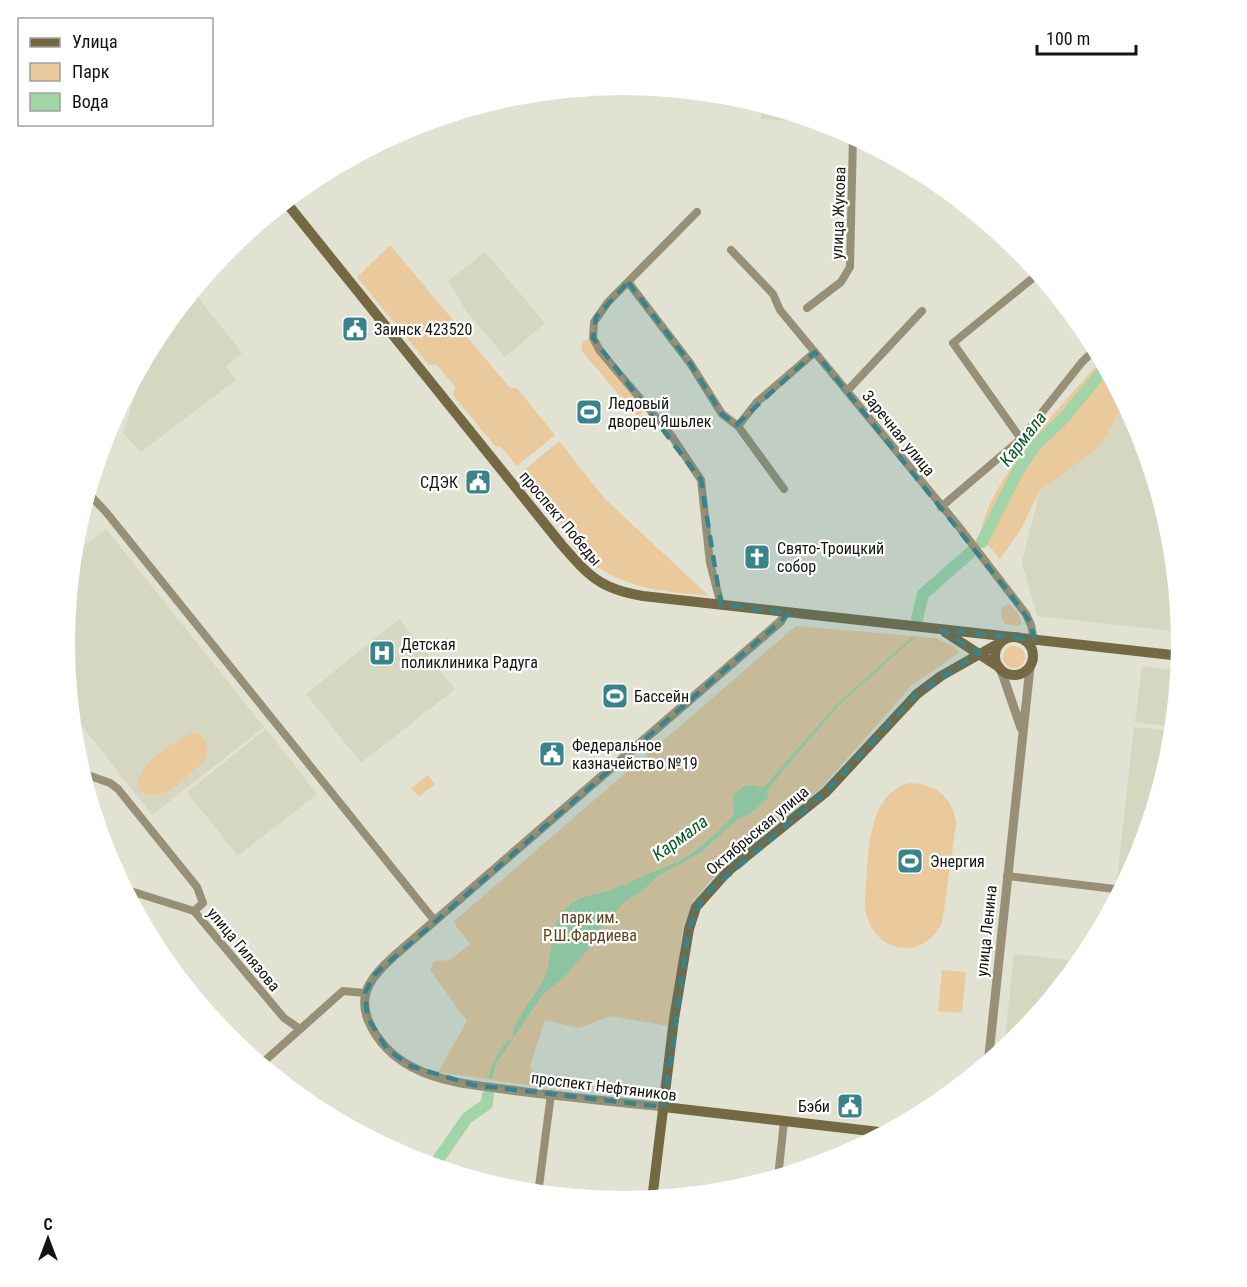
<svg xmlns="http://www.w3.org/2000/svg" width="1247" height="1287" viewBox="0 0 1247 1287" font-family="'Roboto Condensed',sans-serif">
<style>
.built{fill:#d5d7c0}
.green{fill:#eac99d}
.water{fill:#a1d5a8}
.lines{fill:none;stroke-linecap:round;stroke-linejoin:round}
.river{stroke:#a1d5a8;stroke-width:12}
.minor{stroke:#979076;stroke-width:8}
.tertiary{stroke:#979076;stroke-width:9}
.secondary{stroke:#746943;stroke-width:10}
.marked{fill:#3b838a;fill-opacity:0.2;stroke:#3b838a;stroke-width:4.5;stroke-dasharray:12 8;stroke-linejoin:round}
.labels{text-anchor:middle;stroke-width:4.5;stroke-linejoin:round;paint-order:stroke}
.street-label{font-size:16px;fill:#151510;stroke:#fff}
.poi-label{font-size:16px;fill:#151510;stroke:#fff;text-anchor:start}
.park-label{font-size:16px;fill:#5c4117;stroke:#fff}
.water-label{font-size:18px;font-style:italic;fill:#065923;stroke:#fff}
</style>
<rect width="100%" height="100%" fill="#e1e2d2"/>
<path class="built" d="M762,104l60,18 -61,-3z
M485,252l60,71 -40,34 -38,-45 -19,-31z
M193,291l49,62 -16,13 10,14 -95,72 -18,-19 27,-83 9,-17z
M1125,402l15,28 32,105 9,97 -144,-16 -15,-54 18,-72 59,-42z
M106,529l158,198 -112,88 -81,-103 -6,-68 8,-90z
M399,619l56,70 -94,74 -55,-69z
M1142,666l38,5 -6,56 -39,-5z
M1134,727l40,4 -2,22 -32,105 -13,23 -10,-1z
M266,729l51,65 -79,62 -51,-64z
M1014,954l64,7 -1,6 -58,72 -14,-2z"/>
<path class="green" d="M390,245l120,143h7l38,47 -38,31 -17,-20 -4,1 -43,-52 2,-8 -18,-22h-8l-72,-88z
M588,339l4,1 54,68 -7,7h-3l-55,-65 2,-8z
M1102,359l23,43 -26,46 -59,42 -20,41 -20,28 -20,-23c8,-58 84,-132 122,-177z
M559,441l45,57 105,98c-40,-4 -78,-6 -113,-30l-75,-93z
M1008,604c7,3 15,15 13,22l-16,-2 -4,-8 1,-9z
M796,626l140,12 19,9 4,6 -47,32 -91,103 -107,88 -21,25 -11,31 -8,95 -64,-11 -31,12 -34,-8 -15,46 11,21 -103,-15 29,-51 -37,-51 4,-9 16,-1 20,-16 -17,-22z
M1003 657a11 11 0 1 1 22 0a11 11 0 1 1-22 0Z
M194,733l6,1 7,9 -1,16c-17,14 -43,48 -65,32 -3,-6 -3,-12 0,-18 5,-11 41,-39 53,-40z
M428,775l7,9 -16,13 -8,-9z
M909,783c26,0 45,15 47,41l-14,100c-25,44 -79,23 -77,-25 4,-38 -1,-104 44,-116z
M942,970l24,2 -4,41 -24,-2z"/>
<path class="water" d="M912,637h3l-77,69 -62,73 -9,12 2,6 -21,18 -9,3 -39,35 -42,23 -19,18 -9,3v2l-6,3 -24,28 1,13 -8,1 -30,34 -21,17 -46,69 -4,14h-3c2,-13 12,-35 24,-40 -3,-14 23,-43 30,-57 12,-23 3,-55 24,-74 16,-15 39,-11 55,-23l2,2c11,-7 29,-15 41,-19 25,-7 52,-34 69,-52l-1,-20c11,-10 16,-12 30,-7l74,-84z"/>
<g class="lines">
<path class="river" d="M982,542l38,-75 16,-22 27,-26 43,-52
M917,619l6,-25 48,-42
M433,1167l34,-49 20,-14 1,-9"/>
<path class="minor" d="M697,212l-89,90 -14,20 -1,16 7,13 71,84 30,45 9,83 11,42
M731,250l42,44 7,16 176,213 70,91 5,11 3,15
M628,282l62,81 32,51 16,12 46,63
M807,308l34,-26 9,-15 3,-131
M847,391l75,-80
M738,426l19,-24 58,-50
M1021,439l-68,-96 86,-70
M88,493l18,19 328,408
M941,507l80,-68 61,-77 15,-14
M82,773l28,10 8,6 79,98 6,16 -9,8
M1007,876l116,14
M124,889l70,22 90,107 16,11
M260,1065l83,-74 22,2
M778,1178l6,-57
M538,1194l13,-100"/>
<path class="tertiary" d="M1001,670l20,58
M988,1064l42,-397
M664,1107c-49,-5 -97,-10 -146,-16 -35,-5 -74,-7 -106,-24 -19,-10 -34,-25 -43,-45 -13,-29 5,-48 25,-66l387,-335 4,-8"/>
<path class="secondary" d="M285,201l276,343c28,32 39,45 82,52l369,41
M945,632l54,35
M995 656a19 19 0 1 1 38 0a19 19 0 1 1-38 0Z
M1020,638l161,18
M664,1107l224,26
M652,1200l22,-181 15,-90 7,-22 32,-36 98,-79 91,-98 24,-18 60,-34"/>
</g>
<path class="marked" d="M628,282l62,81 32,51 14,11 79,-73 192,238 24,33 3,17 -92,-10 37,23 -62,41 -91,98 -123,105 -14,32 -25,178 -191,-22 -63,-19 -23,-17 -20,-32 -2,-24 9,-18 416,-362 -69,-8 -20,-125 -108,-142 3,-21z"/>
<defs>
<symbol id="civic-square" viewBox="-11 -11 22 22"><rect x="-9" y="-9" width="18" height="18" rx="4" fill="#3b838a" stroke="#fff"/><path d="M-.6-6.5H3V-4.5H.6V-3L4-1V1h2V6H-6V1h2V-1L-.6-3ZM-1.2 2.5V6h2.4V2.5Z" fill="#fff"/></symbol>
<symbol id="stadium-square" viewBox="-11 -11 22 22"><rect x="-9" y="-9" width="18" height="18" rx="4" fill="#3b838a" stroke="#fff"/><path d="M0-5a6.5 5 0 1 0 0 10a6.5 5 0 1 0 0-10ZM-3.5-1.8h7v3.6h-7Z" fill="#fff"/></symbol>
<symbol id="church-square" viewBox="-11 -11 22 22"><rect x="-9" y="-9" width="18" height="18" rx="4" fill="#3b838a" stroke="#fff"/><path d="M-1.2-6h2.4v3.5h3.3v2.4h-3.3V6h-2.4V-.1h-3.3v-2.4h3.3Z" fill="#fff"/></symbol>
<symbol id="hospital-square" viewBox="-11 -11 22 22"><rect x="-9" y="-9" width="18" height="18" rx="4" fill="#3b838a" stroke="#fff"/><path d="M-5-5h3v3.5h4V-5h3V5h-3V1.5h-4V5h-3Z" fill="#fff"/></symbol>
</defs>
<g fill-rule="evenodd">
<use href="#civic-square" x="340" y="314" width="30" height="30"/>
<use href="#stadium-square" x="574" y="397" width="30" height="30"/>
<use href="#civic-square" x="463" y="467" width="30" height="30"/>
<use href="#church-square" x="742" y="542" width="30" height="30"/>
<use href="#hospital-square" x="367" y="638" width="30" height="30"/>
<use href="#stadium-square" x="600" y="681" width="30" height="30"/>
<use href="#civic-square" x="537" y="739" width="30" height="30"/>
<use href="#stadium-square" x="895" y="846" width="30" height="30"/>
<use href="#civic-square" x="835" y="1091" width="30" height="30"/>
</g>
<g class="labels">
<g class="street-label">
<text transform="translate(838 213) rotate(-88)" y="6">улица Жукова</text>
<text transform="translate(899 433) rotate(51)" y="6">Заречная улица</text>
<text transform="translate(561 518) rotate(50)" y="6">проспект Победы</text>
<text transform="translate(757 830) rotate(-40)" y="6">Октябрьская улица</text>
<text transform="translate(986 931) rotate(-84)" y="6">улица Ленина</text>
<text transform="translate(244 949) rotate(50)" y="6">улица Гилязова</text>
<text transform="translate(604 1086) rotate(7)" y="6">проспект Нефтяников</text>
</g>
<g class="poi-label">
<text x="374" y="335">Заинск 423520</text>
<text x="608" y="409">Ледовый<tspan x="608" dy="18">дворец Яшьлек</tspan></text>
<text x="458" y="488" text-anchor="end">СДЭК</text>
<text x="777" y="554">Свято-Троицкий<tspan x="777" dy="18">собор</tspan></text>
<text x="401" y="650">Детская<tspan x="401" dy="18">поликлиника Радуга</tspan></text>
<text x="634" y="702">Бассейн</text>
<text x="572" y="751">Федеральное<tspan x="572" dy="18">казначейство №19</tspan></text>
<text x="930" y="867">Энергия</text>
<text x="830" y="1112" text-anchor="end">Бэби</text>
</g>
<g class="park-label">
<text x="590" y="923">парк им.<tspan x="590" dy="18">Р.Ш.Фардиева</tspan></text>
</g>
<g class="water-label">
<text transform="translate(1023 439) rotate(-52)" y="6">Кармала</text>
<text transform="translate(680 838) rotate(-36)" y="6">Кармала</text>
</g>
</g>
<path d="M0 0H1247V1287H0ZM75 643a548 548 0 1 1 1096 0a548 548 0 1 1-1096 0Z" fill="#fff" fill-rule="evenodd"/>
<rect x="18" y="18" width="195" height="108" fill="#ffffff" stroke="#a1a19f" stroke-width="1.5"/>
<rect x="30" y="38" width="30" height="9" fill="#746943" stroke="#a1a19f" stroke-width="1.5"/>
<text x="72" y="48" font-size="18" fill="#151510">Улица</text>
<rect x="30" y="63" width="30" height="18" fill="#eac99d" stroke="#a1a19f" stroke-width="1.5"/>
<text x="72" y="78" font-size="18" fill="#151510">Парк</text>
<rect x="30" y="93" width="30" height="18" fill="#a1d5a8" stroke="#a1a19f" stroke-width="1.5"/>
<text x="72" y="108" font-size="18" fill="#151510">Вода</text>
<g transform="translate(48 1239)" stroke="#ffffff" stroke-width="4.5" paint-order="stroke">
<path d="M0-4.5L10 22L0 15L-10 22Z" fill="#151510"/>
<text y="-9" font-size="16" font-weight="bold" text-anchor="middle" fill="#151510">С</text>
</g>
<path d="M1037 45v9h99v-9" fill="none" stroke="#151510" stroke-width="3"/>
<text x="1046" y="45" font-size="18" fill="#151510" stroke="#ffffff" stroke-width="4.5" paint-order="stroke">100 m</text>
</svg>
